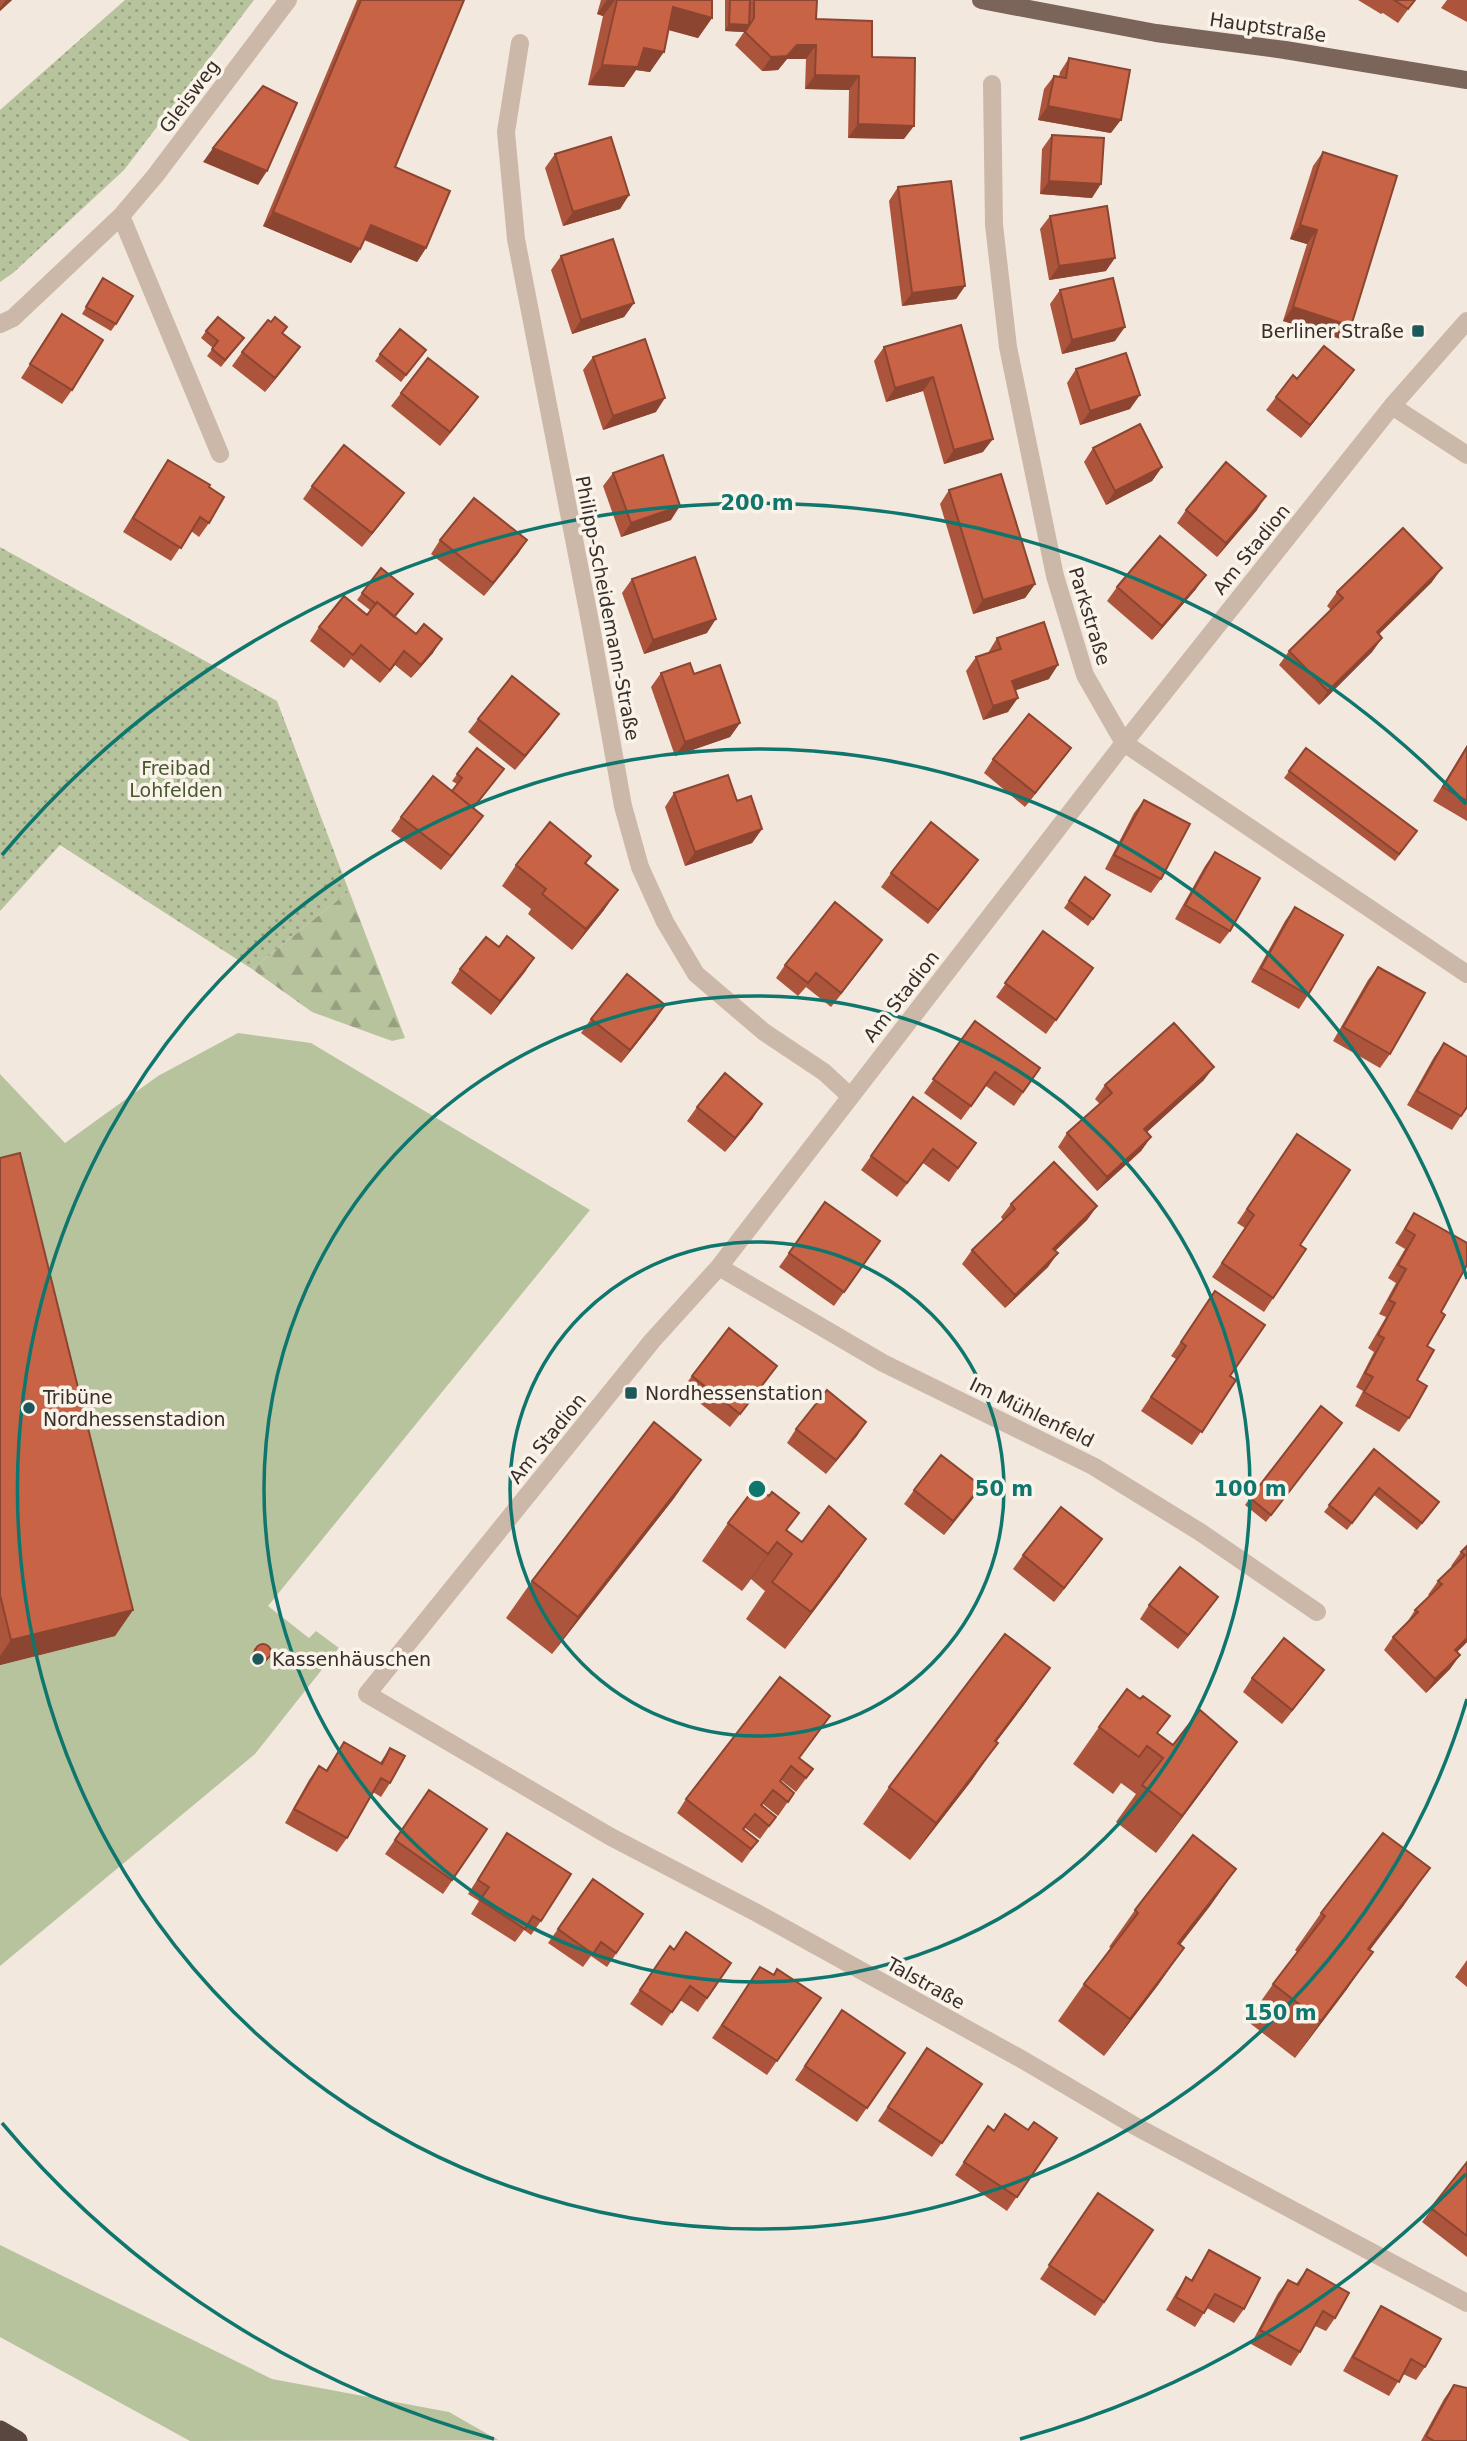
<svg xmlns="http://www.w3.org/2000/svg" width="1467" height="2441" viewBox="0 0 1467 2441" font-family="'DejaVu Sans',sans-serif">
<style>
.grass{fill:#b7c39d}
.forest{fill:url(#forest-firs)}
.park{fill:url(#park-dots)}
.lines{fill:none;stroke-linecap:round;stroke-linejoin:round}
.minor{stroke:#ccb8a9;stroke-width:18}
.major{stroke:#7b645a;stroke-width:18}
.highway{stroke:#5a4740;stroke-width:21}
.wall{fill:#ac553c}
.shaded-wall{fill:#8c4531}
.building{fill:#c86346;stroke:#8c4531;stroke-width:2}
.ring{fill:none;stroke:#0f766e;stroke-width:3.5}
.poi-dot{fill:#1d585b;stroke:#faf3ea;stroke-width:2.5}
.labels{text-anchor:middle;stroke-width:7;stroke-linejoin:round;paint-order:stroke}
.street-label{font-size:19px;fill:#382e29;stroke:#faf3ea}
.poi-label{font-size:19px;fill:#382e29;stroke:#faf3ea;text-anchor:start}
.park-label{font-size:19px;fill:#48572c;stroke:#faf3ea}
.centre{fill:#0f766e;stroke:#faf3ea;stroke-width:3.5}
.ring-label{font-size:21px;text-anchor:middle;font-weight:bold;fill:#0f766e;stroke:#faf3ea;stroke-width:7;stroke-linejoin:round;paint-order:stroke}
</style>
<defs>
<pattern id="forest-firs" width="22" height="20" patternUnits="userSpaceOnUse" patternTransform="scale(1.75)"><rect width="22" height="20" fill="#b7c39d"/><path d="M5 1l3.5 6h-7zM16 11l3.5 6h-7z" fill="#969f80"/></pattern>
<pattern id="park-dots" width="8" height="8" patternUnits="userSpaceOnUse" patternTransform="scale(1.75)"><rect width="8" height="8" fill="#b7c39d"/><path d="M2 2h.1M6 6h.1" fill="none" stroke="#969f80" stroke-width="1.8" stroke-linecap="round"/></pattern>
</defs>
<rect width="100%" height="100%" fill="#f3e8dd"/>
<path class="grass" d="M238,1033l73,10 279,167 -322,396 41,32 7,-7 23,17 -84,106 -255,212v-892l65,69 93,-67z
M0,2245l272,134 177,33 49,28 -308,1 -190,-104z"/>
<path class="forest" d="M349,891l56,147 -13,3 -80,-29 -60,-43z"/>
<path class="park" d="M125,0h129l-130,170 -111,103 -13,9v-172z
M0,547l277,154 72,190 -97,78 -192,-124 -60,66z"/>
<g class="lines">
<path class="minor" d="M520,43l-14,89 10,107 75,388 32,179 17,61 25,55 31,52 68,58 60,40 26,24
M992,84l2,141 14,122 47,229 30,99 39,68 343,231
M121,216l99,238
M1467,321l-75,85 -268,337 -405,524 -67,74 -285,353 244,143 146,76 266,147 112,66 332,177
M0,324l13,-6 108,-102 34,-40 133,-176
M1392,406l75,49
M719,1267l164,96 210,103 107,66 117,80"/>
<path class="major" d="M981,0l175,33 129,17 182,30"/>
<path class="highway" d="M0,2431l17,10"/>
</g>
<path class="wall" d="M0,0h12l-12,11z
M357,0h107l-69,167 31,81 -9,14 -53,-22 -4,9 -9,14 -88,-37z
M601,0h111v18l-14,20 -30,-8 -18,42 -14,-2 -12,17 -36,-2 15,-69 -6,-2z
M725,0h92l-1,19 56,38 32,82 -56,-1 1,-48 -44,-1 1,-30h-19l-9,11 -16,1 -27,-26 9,-13 -19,-1z
M1358,0h57l-17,23 -15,-10 -2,1z
M1447,0h20v22l-26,-14z
M1069,58l42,75 -73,-13 6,-31 10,-13 5,1 1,-5z
M1052,135l40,63 -52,-4 2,-45z
M1323,152l18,187 -58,-18 24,-77 -17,-5 23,-73z
M555,154l74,41 -9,14 -57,17 -18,-58z
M898,187l67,99 -9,13 -54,7 -13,-105z
M1050,216l56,55 -57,9 -9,-51z
M561,256l73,47 -10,14 -52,17 -21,-64z
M103,278l13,46 -5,7 -29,-17z
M1060,290l55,51 -53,13 -12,-50z
M62,314l10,76 -10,14 -41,-26z
M961,325l22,127 -39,12 -21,-73 -37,11 -12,-41 10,-14z
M206,331l38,7 -23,29 -14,-11 6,-8 -12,-10z
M283,333l7,28 -25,31 -33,-26 10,-14z
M426,350l-25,32 -26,-21 5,-7z
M593,357l63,55 -53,18 -20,-60z
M1076,369l54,40 -50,16 -13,-42z
M1297,379l47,5 -43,54 -35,-28 10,-13z
M401,393l77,4 -38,49 -49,-40z
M1093,448l69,19 -10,14 -46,24 -22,-43z
M168,460l41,27v36l-10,14 -8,-6 -20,30 -48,-29 36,-59z
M613,473l58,47 -50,17 -18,-51z
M312,486l92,7 -42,54 -59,-48z
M949,490l86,94 -10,14 -52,16 -33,-110z
M1186,510h71l-40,47 -40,-34z
M440,540h87l-43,56 -53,-42z
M632,579l75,54 -63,21 -22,-61z
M1432,582l-53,52 3,4 -10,14 -53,53 -40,-40 10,-14 42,-41 -4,-4 10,-14z
M1117,587l79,2 -44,51 -45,-39z
M362,593l46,8 -13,16 38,36 -22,25 -16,-13 -15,18 -29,-24 -7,9 -34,-27 9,-14 48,-12 3,-5 -13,-10z
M997,638l52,41 -34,11 -7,22 -25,8 -17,-49 10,-14 12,-4z
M661,673l33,1 46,49 -10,14 -55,19 -24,-69z
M559,714l-44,56 -47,-38 10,-13z
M1467,745v76l-34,-20z
M477,748l-4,82 -32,40 -50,-39 10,-14 51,-26 5,-7 -5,-3z
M1306,748l111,83 -22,30 -111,-83z
M993,759l68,2 -36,46 -41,-34z
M674,793l63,8 25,28 -10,14 -67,23 -20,-59z
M1144,800l17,79 -10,14 -46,-24 29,-56z
M1215,852l15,79 -10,13 -45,-25 30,-53z
M591,856l-5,7 18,47 -32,40 -44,-36 3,-5 -29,-23 14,-21z
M978,860l-50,64 -47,-37 10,-14z
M1085,877l25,18 -22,31 -24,-18z
M1295,907l13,88 -9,14 -48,-27 34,-61z
M1043,931l50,37 -47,66 -50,-37z
M499,947l35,11 -43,57 -40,-32 9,-14z
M872,954l-41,53 -25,-20 -8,9 -22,-18 9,-13z
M1378,967l12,87 -10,14 -47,-27 35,-61z
M591,1019h65l-35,44 -40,-30z
M975,1021l65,47 -26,38 -28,-20 -25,34 -37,-27z
M1444,1043l17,73 -9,14 -45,-25 27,-48z
M1204,1080l-57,52 4,5 -10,14 -44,40 -39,-44 9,-14 33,-29 -5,-5 10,-14z
M913,1097l63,46 -27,39 -26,-19 -26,34 -36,-27z
M697,1107l56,11 -28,34 -38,-31z
M1297,1134l3,111 6,4 -42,63 -52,-35 33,-49 -8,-5z
M0,1158l133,452 -18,26 -115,29z
M825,1202l55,39 -46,65 -55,-39z
M1011,1204l86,2 -10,14 -32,31 -7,16 -43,41 -43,-44 10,-14 31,-30 -2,-3z
M1414,1213l27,99 -14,34 -10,34 -8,38 -10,14 -44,-26 8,-15 -7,-4 18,-35 -6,-4 18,-31 -7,-3 17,-31 -8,-5 17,-29 -10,-6z
M1215,1291l15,85 6,4 -44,65 -51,-34 35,-52 -5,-3z
M692,1376l75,4 -37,47 -48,-38z
M866,1422l-40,52 -39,-31 9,-14z
M1342,1423l-76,99 -21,-17 5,-7z
M1374,1449l65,53 -22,28 -43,-35 -27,35 -23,-18z
M981,1486l-37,49 -40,-31 10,-14z
M769,1496l30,17 -12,17 53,46 -55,73 -39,-30 19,-28 -14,-12 -9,12 -40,-30 26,-38z
M675,1497l-123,157 -46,-36 26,-37z
M1467,1546v96l-10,10 3,3 -10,14 -24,24 -42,-43 9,-13 13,-13 9,-14 15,-14 -2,-1 10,-14 15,-14 -2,-1 10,-14z
M1092,1553l-38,49 -41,-33 10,-14z
M1218,1597l-40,52 -38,-30 9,-14z
M255,1648l15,8 -5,7 -4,4 -6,-1 -4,-3v-8z
M1050,1668l-26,37 -28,37 -24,38 -62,80 -47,-36 26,-37z
M1324,1670l-42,54 -39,-32 9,-14z
M1140,1699l30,17 -13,18 54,45 -55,74 -40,-31 20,-28 -15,-11 -8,11 -40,-30 26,-37z
M820,1730l-21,28 14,11 -17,23 -15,-12 -1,2 14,11 -16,23 -15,-12 -1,2 14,11 -16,22 -15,-11 -1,2 14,11 -16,22 -65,-50 9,-14z
M344,1742l36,21 10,-15v35l-9,14 -8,-5 -26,46 -10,14 -52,-29 24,-43 10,-14 7,4z
M429,1790l58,39 -44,65 -58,-40z
M507,1833l34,88 -10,14 -7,-5 -9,12 -44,-28 8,-13 -11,-7z
M1236,1869l-26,37 -30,39 4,3 -26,37 -54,71 -46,-35 26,-37 27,-36 -2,-1 26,-37z
M593,1879l50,35 -36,53 -16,-11 -8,11 -35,-24z
M1404,1905l-34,45 -23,39 -52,69 -48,-37 26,-37 24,-32 -2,-2 26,-37z
M670,1946l4,4 57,13 -33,49 -18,-12 -18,26 -32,-22z
M1467,1960v27l-12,-10z
M760,1967l13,8 48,23 -54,77 -55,-37z
M842,2010l63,43 -48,69 -62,-42z
M927,2048l55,36 -50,73 -54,-36z
M988,2126l6,4h34l29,8 -50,73 -52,-36z
M1467,2162v95l-45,-35z
M1098,2193l55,37 -58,86 -55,-37z
M1209,2250l35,59 -10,14 -27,-15 -12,19 -29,-17 11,-19 9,-14 5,3z
M1307,2269l28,49 -9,13 -11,-5 -15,26 -9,14 -40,-22 27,-51 10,-13 8,4z
M1381,2306l44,61 -9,13 -13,-6 -14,22 -46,-25 29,-51z
M1454,2385l13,56h-46l23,-42z"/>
<path class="shaded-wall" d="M6,0h6l-12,11v-3z
M607,0h8l-12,16 -6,-2z
M673,7l39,11 -14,20 -39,-11z
M729,24l20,1 -5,7 -19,-1z
M797,45h19l-10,14h-19l-9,11 -16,1 9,-14z
M644,48l20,4 -14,20 -14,-2 -12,17 -36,-2 14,-20z
M815,75l44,1 -10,14 -44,-1z
M1048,106l73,14 -10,13 -73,-13z
M858,124l56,2 -10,13 -56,-1z
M213,148l54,23 -9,14 -55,-23z
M1049,181l52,3 -9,14 -52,-4z
M629,195l-9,14 -57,17 10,-14z
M273,212l87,37 -9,14 -88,-37z
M371,225l55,23 -9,14 -56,-24z
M1300,225l17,5 -10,14 -17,-5z
M1115,258l-9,13 -57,9 10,-14z
M965,286l-9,13 -54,7 10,-13z
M634,303l-10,14 -52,17 9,-14z
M1293,307l58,19 -10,13 -58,-18z
M1125,327l-10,14 -53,13 10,-14z
M300,347l-10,14 -25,31 10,-14z
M1354,370l-10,14 -43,54 9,-13z
M933,377l-10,14 -37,11 9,-14z
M1140,395l-10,14 -50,16 10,-14z
M478,397l-10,14 -28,35 10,-14z
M665,398l-9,14 -53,18 10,-14z
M993,439l-10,13 -39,12 10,-14z
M1162,467l-10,14 -46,24 9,-14z
M404,493l-10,14 -32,40 10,-14z
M1266,496l-9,14 -40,47 9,-14z
M680,506l-9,14 -50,17 10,-14z
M527,540l-9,14 -34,42 9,-13z
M1442,568l-10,14 -65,64 10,-14z
M1206,575l-10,14 -44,51 10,-14z
M1035,584l-10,14 -52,16 10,-14z
M716,619l-9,14 -63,21 9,-14z
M1382,638l-10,14 -53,53 9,-14z
M442,639l-9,14 -22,25 10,-13z
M404,651l-9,14 -15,18 10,-13z
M1058,665l-9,14 -47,16 10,-14z
M1018,698l-10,14 -25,8 10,-14z
M559,714l-9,13 -35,43 10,-14z
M740,723l-10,14 -55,19 10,-14z
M1071,748l-10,13 -36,46 10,-14z
M483,816l-10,14 -32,40 10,-14z
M762,829l-10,14 -67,23 10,-14z
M978,860l-10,14 -40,50 10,-14z
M618,890l-14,20 -32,40 14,-21z
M882,940l-10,14 -41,53 10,-14z
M534,958l-9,14 -34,43 9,-14z
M665,1005l-9,14 -35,44 9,-13z
M1214,1067l-10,13 -69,63 9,-14z
M762,1104l-9,14 -28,34 10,-14z
M1151,1137l-10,14 -44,40 10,-14z
M1097,1206l-10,14 -43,42 9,-13z
M1058,1253l-10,14 -43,41 10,-13z
M866,1422l-9,14 -31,38 10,-14z
M701,1460l-26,37 -123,157 26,-37z
M981,1486l-9,14 -28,35 9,-14z
M866,1539l-26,37 -55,73 26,-37z
M1102,1539l-10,14 -38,49 10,-14z
M777,1542l-26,37 -9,12 26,-37z
M1218,1597l-10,14 -30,38 10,-14z
M133,1610l-18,26 -115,29v-9l11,-16z
M1467,1638v4l-22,22 10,-14z
M1460,1655l-10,14 -24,24 9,-14z
M270,1656l-5,7 -4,4 -6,-1 5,-7z
M1050,1668l-26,37 -55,73 26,-37z
M1324,1670l-10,13 -32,41 10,-14z
M1237,1742l-26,37 -55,74 26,-37z
M998,1743l-26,37 -62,80 26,-37z
M1430,1868l-26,37 -62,81 26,-37z
M1236,1869l-26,37 -58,74 26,-37z
M1184,1948l-26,37 -54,71 26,-37z
M1373,1952l-26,37 -52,69 26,-37z"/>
<path class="building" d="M361,0h103l-69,167 55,24 -24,57 -55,-23 -11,24 -87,-37z
M617,0h95v18l-39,-11 -9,45 -20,-4 -6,19 -36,-2z
M730,0h20l-1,25 -20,-1z
M754,0h63l-1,19 56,2v36l43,1 -1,68 -56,-2 1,-48 -44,-1 1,-30h-19l-10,11 -16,1 -26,-25 9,-14z
M1394,0h21l-7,9z
M1069,58l61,12 -9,50 -73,-14 6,-30 12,2z
M263,86l34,17 -30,68 -54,-23z
M1052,135l52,3 -3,46 -52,-3z
M611,137l18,58 -56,17 -18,-58z
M1323,152l74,24 -46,150 -58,-19 24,-77 -17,-5z
M951,181l14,105 -53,7 -14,-106z
M1107,206l8,52 -56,8 -9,-50z
M613,239l21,64 -53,17 -20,-64z
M103,278l30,18 -17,28 -30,-17z
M1113,278l12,49 -53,13 -12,-50z
M62,314l41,26 -31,50 -42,-26z
M218,317l26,21 -19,22 -13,-11 6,-8 -12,-10z
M275,317l12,10 -5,6 18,14 -25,31 -33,-26 26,-32 3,2z
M961,325l32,114 -39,11 -21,-73 -38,11 -11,-41z
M400,329l26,21 -20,25 -26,-21z
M645,339l20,59 -52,18 -20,-59z
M1324,346l30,24 -44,55 -34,-28 17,-22 4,4z
M1126,353l14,42 -50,16 -14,-42z
M428,358l50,39 -28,35 -49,-39z
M1140,424l22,43 -47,24 -22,-43z
M344,445l60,48 -32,40 -60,-47z
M663,455l17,51 -49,17 -18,-50z
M168,460l42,25 -1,2 15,10 -15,26 -9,-6 -19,31 -48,-30z
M1226,462l40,34 -40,47 -40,-33z
M1001,474l34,110 -52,16 -34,-110z
M474,498l53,42 -34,43 -53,-43z
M1403,528l39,40 -65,64 5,6 -54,53 -39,-40 54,-53 -6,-6z
M1160,536l46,39 -44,51 -45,-39z
M695,557l21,62 -63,21 -21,-61z
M381,568l32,26 -19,23 -17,-15 -1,2 -14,-11z
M344,596l23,19 10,-13 39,32 8,-10 18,15 -21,26 -17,-14 -14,19 -29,-25 -8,10 -34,-28z
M1044,622l14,43 -46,16 6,17 -25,8 -17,-49 25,-8 -4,-11z
M690,663l4,11 26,-9 20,58 -55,19 -24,-69z
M512,676l47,38 -34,42 -47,-37z
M1029,714l42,34 -36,45 -42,-34z
M1467,747v54l-24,-14z
M477,748l27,21 -31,39 -21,-17 10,-13 -5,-4z
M1306,748l111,83 -18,23 -110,-83z
M728,775l9,26 14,-5 11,33 -67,23 -21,-59z
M433,776l50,40 -32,40 -50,-39z
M1144,800l46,24 -29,55 -47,-24z
M550,822l41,34 -6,7 33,27 -32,39 -44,-35 4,-5 -30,-24z
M931,822l47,38 -40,50 -47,-37z
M1215,852l45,26 -30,53 -45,-26z
M1085,877l25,18 -17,24 -24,-18z
M835,902l47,38 -41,53 -25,-20 -8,10 -23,-18z
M1295,907l48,28 -35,60 -47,-27z
M1043,931l50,37 -37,52 -51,-37z
M507,936l27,22 -34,43 -40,-32 26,-32 13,10z
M1378,967l47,26 -35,61 -47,-27z
M627,974l38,31 -35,45 -39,-31z
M975,1021l65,47 -17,24 -28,-20 -24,34 -38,-27z
M1174,1023l40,44 -70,62 7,8 -44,40 -40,-44 45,-40 -7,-8z
M1444,1043l23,14v50l-6,9 -44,-25z
M725,1073l37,31 -27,34 -38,-31z
M913,1097l63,46 -18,25 -25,-19 -26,34 -36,-27z
M1297,1134l53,36 -50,75 6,4 -33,49 -51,-35 32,-48 -7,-6z
M20,1153l113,457 -122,30 -11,-45v-437z
M1054,1162l43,44 -44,43 5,4 -43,42 -43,-45 43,-41 -4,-5z
M825,1202l55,39 -36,51 -55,-39z
M1414,1213l53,30v22l-26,47 4,3 -18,31 7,4 -17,30 10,6 -18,32 -45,-26 9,-15 -8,-4 19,-35 -6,-3 17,-32 -6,-3 17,-31 -8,-4 17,-30 -10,-6z
M1215,1291l50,34 -35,51 6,4 -34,52 -51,-35 35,-51 -5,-4z
M729,1328l48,38 -37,48 -48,-38z
M827,1390l39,32 -30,38 -40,-31z
M1321,1406l21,17 -71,92 -21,-17z
M654,1422l47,38 -123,157 -46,-36z
M1374,1449l65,53 -17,21 -43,-35 -27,35 -23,-18z
M941,1455l40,31 -28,35 -39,-31z
M756,1486l13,10 3,-4 27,21 -13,17 16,12 27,-36 37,33 -55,73 -39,-30 20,-28 -15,-12 -9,12 -40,-31z
M1061,1507l41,32 -38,49 -41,-33z
M1467,1546v92l-12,12 5,5 -25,24 -42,-42 25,-25 -3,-2 27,-26 -4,-3 27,-26 -4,-3z
M1180,1567l38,30 -30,38 -39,-30z
M1005,1634l45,34 -55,73 3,2 -62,80 -47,-36z
M1284,1638l40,32 -32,40 -40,-32z
M255 1652a8 8 0 1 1 16 0a8 8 0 1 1-16 0Z
M780,1677l50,39 -31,42 14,11 -7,9 -15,-12 -11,15 14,12 -6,9 -15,-12 -12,15 15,12 -7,9 -14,-12 -12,15 15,12 -7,8 -65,-50z
M1127,1689l13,10 3,-3 27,20 -13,17 16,12 27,-35 37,32 -55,74 -40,-31 21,-27 -16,-12 -8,11 -40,-30z
M344,1742l38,22 8,-16 15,8 -15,27 -9,-5 -34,60 -53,-29 25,-43 8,5z
M429,1790l58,39 -35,51 -57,-40z
M507,1833l64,41 -30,47 -8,-5 -8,13 -45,-29 9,-13 -11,-7z
M1383,1833l47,35 -62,81 5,3 -52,69 -48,-37 52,-68 -4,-3z
M1193,1835l43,34 -58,74 6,5 -54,71 -46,-35 54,-71 -3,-3z
M593,1879l50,35 -27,39 -15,-11 -8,12 -35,-25z
M686,1932l45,31 -24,35 -17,-12 -18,26 -32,-22 30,-44 4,4z
M760,1967l14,8 3,-6 44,29 -44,63 -55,-36z
M842,2010l63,43 -38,55 -62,-42z
M927,2048l55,36 -40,59 -54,-36z
M1005,2114l23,16 6,-8 23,16 -40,59 -53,-35 24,-36 6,5z
M1467,2162v74l-36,-28z
M1098,2193l55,37 -49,72 -55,-37z
M1209,2250l51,28 -16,31 -29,-15 -11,19 -28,-16 10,-20 6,4z
M1307,2269l42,24 -14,25 -12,-7 -23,41 -40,-22 28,-50 10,5z
M1381,2306l60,33 -16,28 -14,-8 -12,23 -46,-25z
M1454,2385l13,3v53h-33l-8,-5z"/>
<g class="ring">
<circle cx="757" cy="1489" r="247"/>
<circle cx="757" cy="1489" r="493"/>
<path d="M1467 1699A740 740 0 1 1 1467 1279"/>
<path d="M1466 2174A986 986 0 0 1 1020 2439M494 2439A986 986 0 0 1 2 2123M2 855A986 986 0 0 1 1466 804"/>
</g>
<g class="poi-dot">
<rect x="1411" y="324" width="14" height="14" rx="3.5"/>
<rect x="624" y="1386" width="14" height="14" rx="3.5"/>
<circle cx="29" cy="1408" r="7"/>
<circle cx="258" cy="1659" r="7"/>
</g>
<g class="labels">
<g class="street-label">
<text transform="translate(1268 27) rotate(8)" y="7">Hauptstraße</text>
<text transform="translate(189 96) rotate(-53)" y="7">Gleisweg</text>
<text transform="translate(1251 549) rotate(-51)" y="7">Am Stadion</text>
<text transform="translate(608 608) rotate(79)" y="7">Philipp-Scheidemann-Straße</text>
<text transform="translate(1090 616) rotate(73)" y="7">Parkstraße</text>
<text transform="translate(901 996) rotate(-52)" y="7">Am Stadion</text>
<text transform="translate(1032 1412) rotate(26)" y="7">Im Mühlenfeld</text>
<text transform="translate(547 1438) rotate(-51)" y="7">Am Stadion</text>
<text transform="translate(926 1983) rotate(29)" y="7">Talstraße</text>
</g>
<g class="poi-label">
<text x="1404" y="338" text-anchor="end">Berliner Straße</text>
<text x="645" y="1400">Nordhessenstation</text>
<text x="43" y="1404">Tribüne<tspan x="43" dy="22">Nordhessenstadion</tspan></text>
<text x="272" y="1666">Kassenhäuschen</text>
</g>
<g class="park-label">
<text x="176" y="775">Freibad<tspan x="176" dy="22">Lohfelden</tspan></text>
</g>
</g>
<circle cx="757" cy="1489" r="10" class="centre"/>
<g class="ring-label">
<text x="757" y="510">200 m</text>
<text x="1004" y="1496">50 m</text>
<text x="1250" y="1496">100 m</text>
<text x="1280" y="2020">150 m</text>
</g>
</svg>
